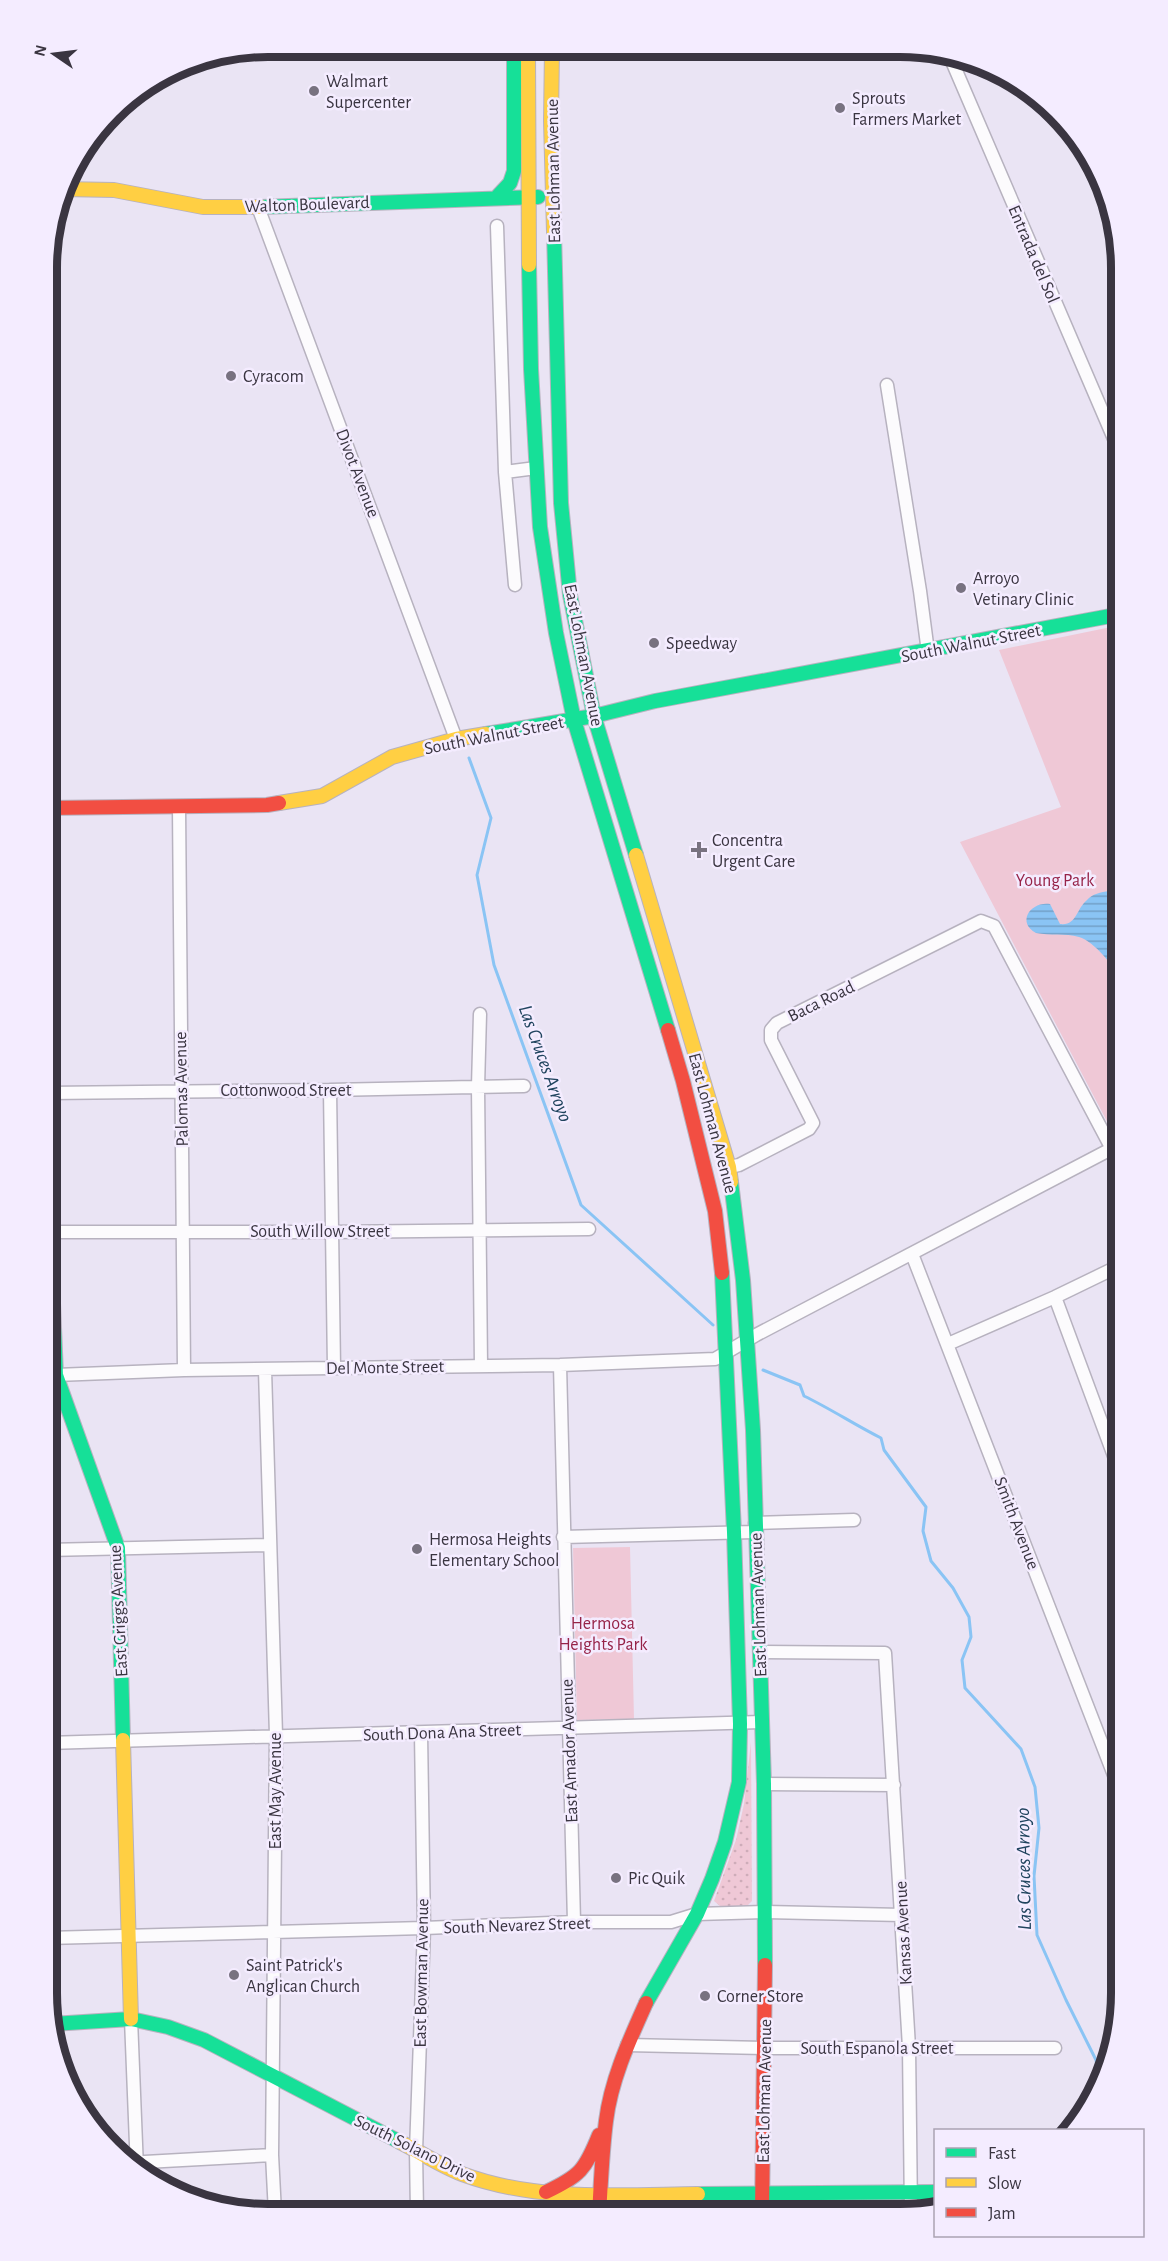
<svg xmlns="http://www.w3.org/2000/svg" width="1168" height="2261" viewBox="0 0 1168 2261" font-family="'Alegreya Sans',sans-serif">
<style>
.green{fill:#efc8d6}
.garden{fill:url(#garden-dots)}
.water{fill:url(#water-rules)}
.lines{fill:none;stroke-linecap:round;stroke-linejoin:round}
.stream{stroke:#8ac4f4;stroke-width:3}
.street-casing{stroke:#b7b2bf;stroke-width:15}
.fast-casing{stroke:#b7b2bf;stroke-width:16}
.slow-casing{stroke:#b7b2bf;stroke-width:16}
.jam-casing{stroke:#b7b2bf;stroke-width:16}
.street{stroke:#fcfbfd;stroke-width:12}
.fast{stroke:#16e098;stroke-width:14}
.slow{stroke:#ffcf43;stroke-width:14}
.jam{stroke:#f24e42;stroke-width:14}
.poi-dot{fill:#787280;stroke:#f4ecff;stroke-width:2}
.labels{text-anchor:middle;stroke-width:5;stroke-linejoin:round;paint-order:stroke}
.poi-label{font-size:18px;fill:#3a3541;stroke:#f4ecff;text-anchor:start}
.street-label{font-size:18px;fill:#3a3541;stroke:#f4ecff}
.park-label{font-size:18px;fill:#962348;stroke:#f4ecff}
.water-label{font-size:20px;font-style:italic;fill:#20445e;stroke:#f4ecff}
.rim{fill:none;stroke:#3a3541;stroke-width:8}
</style>
<defs>
<pattern id="garden-dots" width="8" height="8" patternUnits="userSpaceOnUse" patternTransform="scale(1.5)"><rect width="8" height="8" fill="#efc8d6"/><path d="M2 2h.1M6 6h.1" fill="none" stroke="#ceacb9" stroke-width="1.8" stroke-linecap="round"/></pattern>
<pattern id="water-rules" width="6" height="5" patternUnits="userSpaceOnUse" patternTransform="scale(1.5)"><rect width="6" height="5" fill="#8ac4f4"/><path d="M0 2.5h6" fill="none" stroke="#72a0c7"/></pattern>
</defs>
<rect width="100%" height="100%" fill="#eae4f4"/>
<path class="green" d="M1121,625v523l-161,-306 101,-35 -62,-157z
M630,1547l4,172 -57,1 -4,-172z"/>
<path class="garden" d="M751,1742l1,159 -5,5h-27l-6,-5 22,-61 8,-36z"/>
<path class="water" d="M1109,891l12,1v90c-5,-14 -27,-41 -42,-45 -14,-4 -29,-1 -43,-4 -20,-11 -5,-32 14,-29l10,20c17,2 16,-15 27,-24 5,-6 14,-8 22,-9z"/>
<g class="lines">
<path class="stream" d="M469,758l22,60 -14,57 17,90 87,240 132,120
M763,1370l37,15 4,11c27,13 51,29 77,42l3,12 42,57 -3,24 8,30 22,27 16,29 2,20 -9,23 3,28 56,61 14,38 4,41 -5,48 3,59 29,65 30,60 4,25"/>
<defs>
<path id="street" d="M948,52l173,403
M258,207l198,532
M497,226l8,246 31,-4
M887,385l33,206 8,61
M505,472l10,113
M179,807l5,563
M480,1014l-2,73 3,278
M330,1090l4,278
M48,1093l282,-3 194,-4
M729,1167l10,-2 70,-36 4,-6 -42,-83v-10l6,-7 204,-102 13,5 127,240
M50,1232h281l258,-3
M912,1254l209,539
M1055,1297l66,178
M948,1344l107,-47 66,-32
M560,1365l14,557
M265,1370l11,365 -4,420 3,58
M56,1375l128,-5 376,-5 155,-6 41,-24 357,-187
M755,1523l99,-3
M563,1537l191,-5
M47,1550l222,-5
M760,1652l125,1 24,394 2,166
M47,1743l714,-21
M764,1784l130,1
M47,1938l377,-10 150,-6h97l26,-8 69,-2 136,3
M131,2019l6,150
M627,2045l137,3h291
M127,2163l145,-8
M417,2213l-1,-62 8,-223 -3,-195"/>
<path id="fast" d="M496,198l14,-15 4,-12v-123
M261,207l277,-10
M554,232l7,271 9,92 24,121 42,139
M529,265l2,104 9,158 16,106 18,87 94,310
M486,734l108,-18 61,-15 466,-87
M48,955l2,277 6,143 62,173 5,192
M731,1182l12,98 10,150 11,354 1,181
M646,2003l51,-89 15,-35 13,-37 14,-60 1,-58 -6,-192 -12,-259
M52,2024l79,-5 37,8 36,13 196,102
M698,2194l238,-2"/>
<path id="slow" d="M528,48l1,217
M552,48l-1,73 3,111
M63,189l51,1 89,17h58
M279,803l43,-7 70,-39 64,-18 30,-5
M636,855l93,312 2,15
M123,1740l8,279
M400,2142c20,10 41,24 62,32 75,28 157,21 236,20"/>
<path id="jam" d="M48,808l219,-3 12,-2
M668,1030l15,51 32,130 7,62
M546,2192c34,-16 39,-22 53,-57
M599,2214c2,-31 3,-62 7,-93 5,-41 23,-80 40,-118
M762,2214l3,-249"/>
</defs>
<use href="#street" class="street-casing"/>
<use href="#fast" class="fast-casing"/>
<use href="#slow" class="slow-casing"/>
<use href="#jam" class="jam-casing"/>
<use href="#street" class="street"/>
<use href="#fast" class="fast"/>
<use href="#slow" class="slow"/>
<use href="#jam" class="jam"/>
</g>
<g class="poi-dot">
<circle cx="314" cy="91" r="6"/>
<circle cx="840" cy="108" r="6"/>
<circle cx="231" cy="376" r="6"/>
<circle cx="961" cy="588" r="6"/>
<circle cx="654" cy="643" r="6"/>
<path d="M696 841h6v6h6v6h-6v6h-6v-6h-6v-6h6z"/>
<circle cx="417" cy="1549" r="6"/>
<circle cx="616" cy="1878" r="6"/>
<circle cx="234" cy="1975" r="6"/>
<circle cx="705" cy="1996" r="6"/>
</g>
<g class="labels">
<g class="poi-label">
<text x="326" y="87">Walmart<tspan x="326" dy="21">Supercenter</tspan></text>
<text x="852" y="104">Sprouts<tspan x="852" dy="21">Farmers Market</tspan></text>
<text x="243" y="382">Cyracom</text>
<text x="973" y="584">Arroyo<tspan x="973" dy="21">Vetinary Clinic</tspan></text>
<text x="666" y="649">Speedway</text>
<text x="712" y="846">Concentra<tspan x="712" dy="21">Urgent Care</tspan></text>
<text x="429" y="1545">Hermosa Heights<tspan x="429" dy="21">Elementary School</tspan></text>
<text x="628" y="1884">Pic Quik</text>
<text x="246" y="1971">Saint Patrick's<tspan x="246" dy="21">Anglican Church</tspan></text>
<text x="717" y="2002">Corner Store</text>
</g>
<g class="street-label">
<text transform="translate(553 171) rotate(-91)" y="6">East Lohman Avenue</text>
<text transform="translate(307 204) rotate(-2)" y="6">Walton Boulevard</text>
<text transform="translate(1034 254) rotate(67)" y="6">Entrada del Sol</text>
<text transform="translate(358 473) rotate(69)" y="6">Divot Avenue</text>
<text transform="translate(971 643) rotate(-11)" y="6">South Walnut Street</text>
<text transform="translate(584 655) rotate(79)" y="6">East Lohman Avenue</text>
<text transform="translate(494 735) rotate(-11)" y="6">South Walnut Street</text>
<text transform="translate(821 1001) rotate(-26)" y="6">Baca Road</text>
<text transform="translate(181 1089) rotate(-91)" y="6">Palomas Avenue</text>
<text x="286" y="1096">Cottonwood Street</text>
<text transform="translate(713 1123) rotate(75)" y="6">East Lohman Avenue</text>
<text x="320" y="1237">South Willow Street</text>
<text transform="translate(385 1367) rotate(-1)" y="6">Del Monte Street</text>
<text transform="translate(1017 1523) rotate(69)" y="6">Smith Avenue</text>
<text transform="translate(758 1605) rotate(-92)" y="6">East Lohman Avenue</text>
<text transform="translate(118 1611) rotate(-93)" y="6">East Griggs Avenue</text>
<text transform="translate(442 1732) rotate(-2)" y="6">South Dona Ana Street</text>
<text transform="translate(569 1751) rotate(-92)" y="6">East Amador Avenue</text>
<text transform="translate(275 1791) rotate(-90)" y="6">East May Avenue</text>
<text transform="translate(517 1925) rotate(-2)" y="6">South Nevarez Street</text>
<text transform="translate(903 1933) rotate(-93)" y="6">Kansas Avenue</text>
<text transform="translate(421 1973) rotate(-89)" y="6">East Bowman Avenue</text>
<text x="877" y="2054">South Espanola Street</text>
<text transform="translate(764 2091) rotate(-89)" y="6">East Lohman Avenue</text>
<text transform="translate(415 2148) rotate(26)" y="6">South Solano Drive</text>
</g>
<g class="park-label">
<text x="1055" y="886">Young Park</text>
<text x="603" y="1629">Hermosa<tspan x="603" dy="21">Heights Park</tspan></text>
</g>
<g class="water-label">
<text transform="translate(546 1063) rotate(70)" y="7">Las Cruces Arroyo</text>
<text transform="translate(1023 1869) rotate(-91)" y="7">Las Cruces Arroyo</text>
</g>
</g>
<path d="M0 0H1168V2261H0ZM268 57H900A211 211 0 0 1 1111 268V1993A211 211 0 0 1 900 2204H268A211 211 0 0 1 57 1993V268A211 211 0 0 1 268 57Z" fill="#f4ecff" fill-rule="evenodd"/>
<path class="rim" d="M268 57H900A211 211 0 0 1 1111 268V1993A211 211 0 0 1 900 2204H268A211 211 0 0 1 57 1993V268A211 211 0 0 1 268 57Z"/>
<rect x="934" y="2129" width="210" height="108" fill="#f4ecff" stroke="#aaa3b3" stroke-width="1.5"/>
<rect x="946" y="2148" width="30" height="9" fill="#16e098" stroke="#aaa3b3" stroke-width="1.5"/>
<text x="988" y="2159" font-size="18" fill="#3a3541">Fast</text>
<rect x="946" y="2178" width="30" height="9" fill="#ffcf43" stroke="#aaa3b3" stroke-width="1.5"/>
<text x="988" y="2189" font-size="18" fill="#3a3541">Slow</text>
<rect x="946" y="2208" width="30" height="9" fill="#f24e42" stroke="#aaa3b3" stroke-width="1.5"/>
<text x="988" y="2219" font-size="18" fill="#3a3541">Jam</text>
<g transform="translate(54 54) rotate(284)" stroke="#f4ecff" stroke-width="4.5" paint-order="stroke">
<path d="M0-4.5L10 22L0 15L-10 22Z" fill="#3a3541"/>
<text y="-9" font-size="16" font-weight="bold" text-anchor="middle" fill="#3a3541">N</text>
</g>
</svg>
